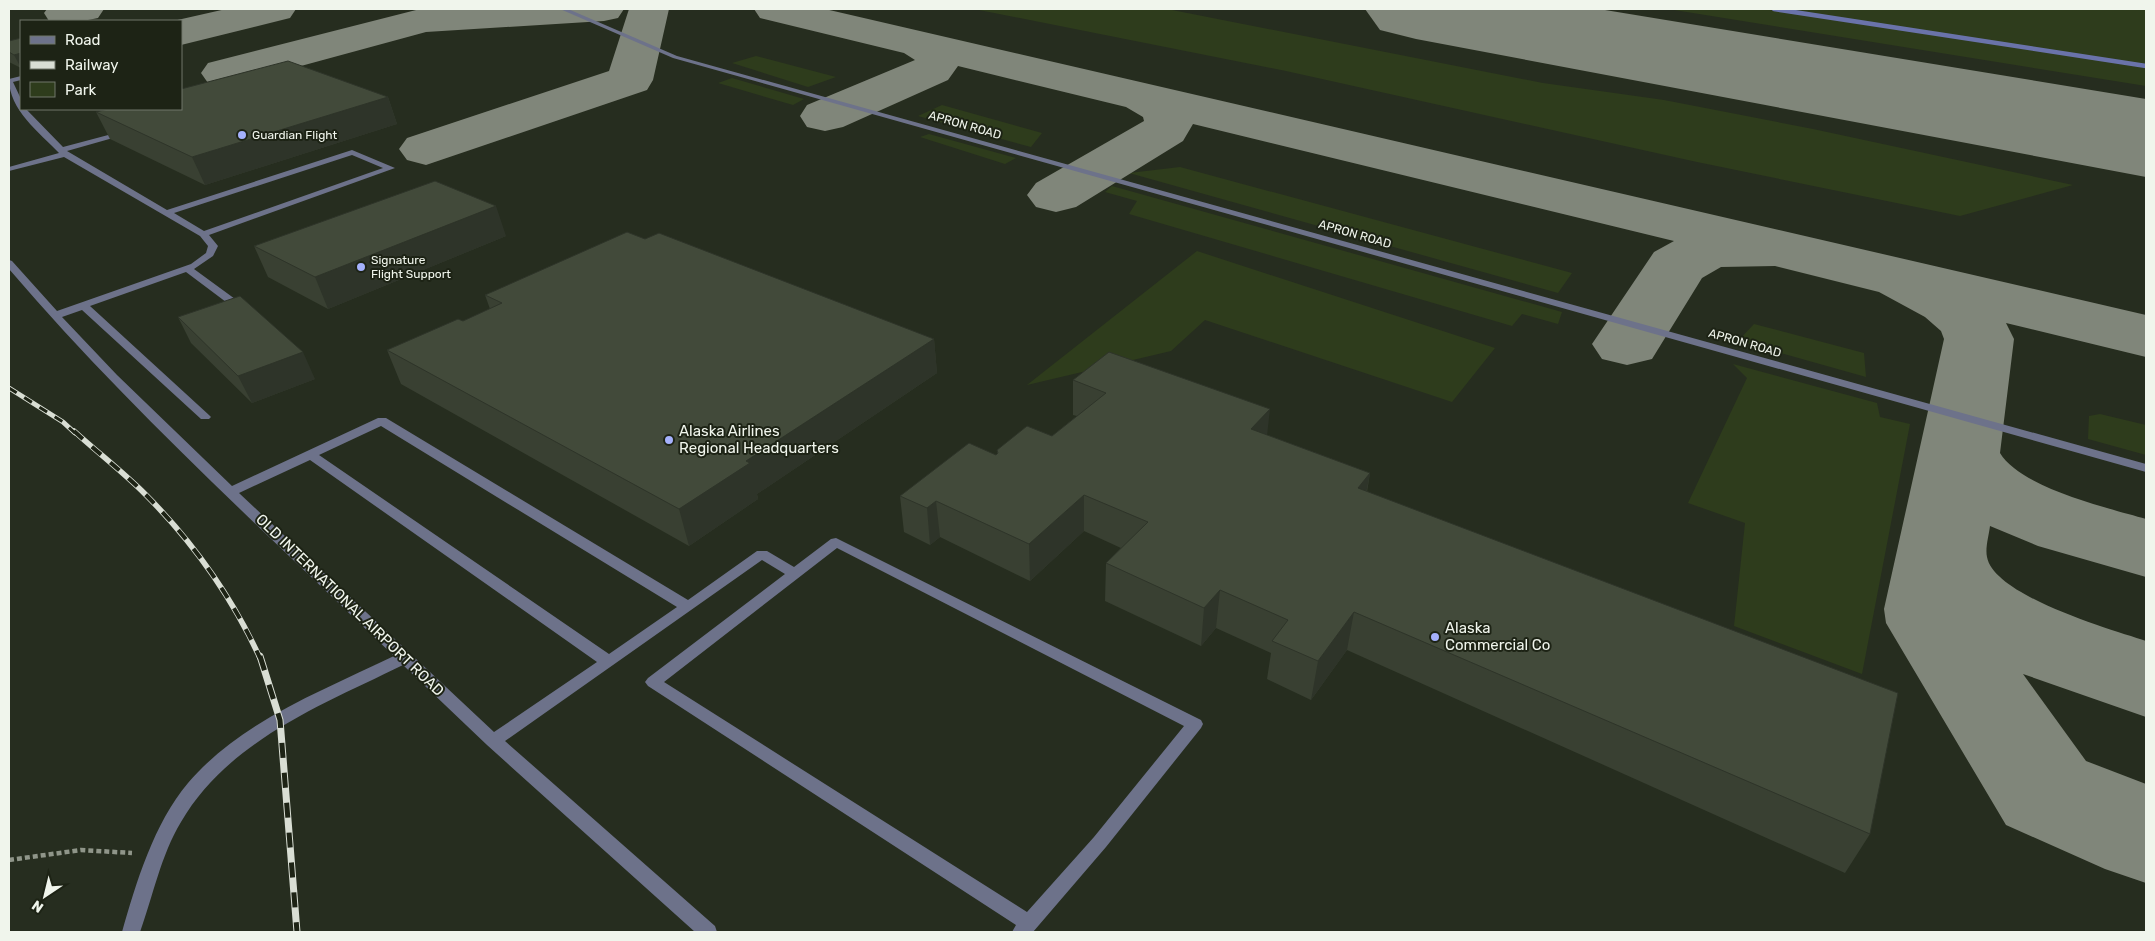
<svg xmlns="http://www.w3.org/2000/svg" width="2155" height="941" viewBox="0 0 2155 941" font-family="Rubik,sans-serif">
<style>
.green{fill:#2e3c1c}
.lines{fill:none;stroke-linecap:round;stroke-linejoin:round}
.stream{stroke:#6a73aa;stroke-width:4.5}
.taxiway{fill:#80867a;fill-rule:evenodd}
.runway{fill:#80867a;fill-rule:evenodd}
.path{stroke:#8f9589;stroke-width:4.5;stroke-dasharray:5 3;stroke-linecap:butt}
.minor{fill:#6d728a;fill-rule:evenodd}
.rail-far2-casing{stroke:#d9ded4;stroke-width:5}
.rail-far1-casing{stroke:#d9ded4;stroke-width:5.5}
.rail-casing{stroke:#d9ded4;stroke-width:7}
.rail-far2{stroke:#1d2315;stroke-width:3;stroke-dasharray:9;stroke-linecap:butt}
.rail-far1{stroke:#1d2315;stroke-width:4;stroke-dasharray:12;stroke-linecap:butt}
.rail{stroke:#1d2315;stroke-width:5;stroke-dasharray:15;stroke-linecap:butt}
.wall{fill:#394032}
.shaded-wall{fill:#2e3429}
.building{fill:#424a3a;stroke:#2e3429}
.poi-dot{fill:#a5b1fc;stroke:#1d2315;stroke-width:2}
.labels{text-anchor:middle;stroke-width:4;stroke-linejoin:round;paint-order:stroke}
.far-street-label{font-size:12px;fill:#f0f5ec;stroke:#1d2315}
.far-poi-label{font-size:12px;fill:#f0f5ec;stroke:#1d2315;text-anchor:start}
.poi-label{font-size:15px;fill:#f0f5ec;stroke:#1d2315;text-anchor:start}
.street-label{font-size:15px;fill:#f0f5ec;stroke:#1d2315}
</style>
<rect width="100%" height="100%" fill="#262d1f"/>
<path class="green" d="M974,9h193l376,74 121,17 149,29 260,56 -113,31 -263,-54 -411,-91z
M1668,9h478v77z
M756,56l80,21 -28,10 -76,-24z
M732,78l72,21 -11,6 -75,-22z
M942,105l100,28 -11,14 -113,-31z
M929,134l87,24 -11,6 -85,-27z
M1180,167l392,106 -14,20 -429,-120z
M1112,186l450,126 -4,12 -36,-10 -10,12 -383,-112 8,-13 -32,-9z
M1197,251l298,97 -43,54 -247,-82 -34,31 -144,34z
M1754,324l110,29 2,24 -128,-36z
M1733,364l144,39 3,14 30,7 -48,250 -128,-48 11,-103 -57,-20 59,-125z
M2100,414l46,11v30l-58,-16 1,-23z"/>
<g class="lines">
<path class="stream" d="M1774,9l372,57"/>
<path class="taxiway" d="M47,9h57l-6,9 -15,3h-34l-5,-8z
M226,9h70l-6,9 -109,27v-24h-8z
M420,9h204l-6,9 -14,3 -178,11 -202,55 -16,-4 -7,-10 7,-10z
M629,9h40l-16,71 -6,10 -221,75 -19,-5 -8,-11 8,-11 202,-67z
M754,9h71l1321,306v42l-140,-34 8,16 -14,114c21,35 108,55 146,66v58l-108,-31 -48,-20c-1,9 -5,22 -3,31 7,39 125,73 159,84v76l-123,-43 63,87 60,23v99l-41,-14 -99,-44 -120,-202 -2,-14 60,-270 -3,-8 -16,-14 -46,-25 -104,-26 -54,1 -19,11 -50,81 -25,6 -25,-6 -10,-15 62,-92 20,-11 -481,-117 -10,17 -107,66 -20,5 -20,-5 -9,-12 9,-12 108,-62 -1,-4 -17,-10 -168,-41 -10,14 -105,47 -18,4 -18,-4 -7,-11 7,-11 108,-45 -11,-7 -144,-35z
M2126,119l20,4v32l-38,-10 -8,-11 8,-11z"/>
<path class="runway" d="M1365,9h234l547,90v78l-730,-138 -36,-9z"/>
<path class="path" d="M9,860l72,-10 51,3"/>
<path class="minor" d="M560,9h8l109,47 1469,408v8l-1473,-414z
M21,76v4l-8,2 8,17v10h5l37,38 64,-17v4l-60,17 100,59 185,-60 43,18 -186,67 9,11 -5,10 -19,13 52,38v4h-8l-52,-39 -96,34 119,109 2,2 -2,2h-8l-119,-109 -20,7 55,58 115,111 146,-68h8l302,182 69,-49h10l27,16 37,-28 5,-1 365,182 2,4 -2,4 -95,119 -73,85h-21l4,-7 -368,-239 -3,-4 3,-4 137,-104 -23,-14 -257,181 210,185 2,6h-22l-208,-187 -84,-80c-81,40 -174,75 -222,157 -20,33 -28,74 -41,110h-18c14,-49 32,-109 66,-149 53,-62 134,-92 206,-127 -131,-126 -268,-250 -385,-387v-9l3,1 45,50 134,-47 15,-11 2,-7 -8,-10 -136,-79 -55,14v-4l50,-14c-20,-21 -50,-43 -50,-74zM352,155l31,13 -179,63 -30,-18zM381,426l296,181 -68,47 -290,-199zM310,460l287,202 -103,70 -255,-239zM837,548l347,178 -90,111 -67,75 -363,-230z"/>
<defs>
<path id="rail-far2" d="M9,388l54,34 12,11"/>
<path id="rail-far1" d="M74,431c23,21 49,41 71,63 48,48 87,103 115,164"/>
<path id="rail" d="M260,656l20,64 17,212"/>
</defs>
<use href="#rail-far2" class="rail-far2-casing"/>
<use href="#rail-far1" class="rail-far1-casing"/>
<use href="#rail" class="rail-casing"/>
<use href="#rail-far2" class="rail-far2"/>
<use href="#rail-far1" class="rail-far1"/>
<use href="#rail" class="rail"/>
</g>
<path class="wall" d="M21,38v30l-12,-6v-21z
M388,97l9,27 -192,61 -95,-46 -14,-27z
M506,236l-178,73 -60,-32 -14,-31z
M645,239l289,100 3,34 -180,121 1,5 -69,47 -288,-162 -14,-34 76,-29 27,-12 -5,-14z
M178,317l137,62 -63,24 -61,-60z
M1073,380l194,55 103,38 -3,19 503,342 -25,39 -498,-223 -36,50 -44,-21 4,-26 -55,-25 -15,18 -96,-45 1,-38 15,-15 -37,-17 -54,50 -90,-44 -10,8 -26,-13 -4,-36 96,-41 1,-1v-4l55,-14 25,-20 -4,-1z"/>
<path class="shaded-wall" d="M21,53v15l-7,-13z
M388,97l9,27 -192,61 -13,-28z
M496,206l10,30 -178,73 -13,-32z
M934,339l3,34 -180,121 1,5 -69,47 -10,-37 67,-48z
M303,352l12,27 -63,24 -14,-27z
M1270,409l-4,36 -15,-16z
M1370,473l-7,36 -5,-21z
M1084,495v36l-54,50 -1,-37z
M936,501l4,36 -10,8 -3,-37z
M1220,590l-4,38 -15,18 3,-38z
M1354,612l-7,38 -36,50 7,-39z"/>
<path class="building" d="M21,38v15l-7,2 -5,-3v-11z
M288,61l100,36 -196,60 -96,-45 12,-3h73v-20z
M435,181l61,25 -181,71 -61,-31z
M627,232l18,7 14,-6 275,106 -188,122 4,2 -71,46 -292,-159 71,-31 5,2 39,-18 -17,-8z
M240,296l63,56 -65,24 -60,-59z
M1109,352l161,57 -19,20 119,44 -12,15 540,205 -28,141 -516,-222 -36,49 -46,-20 16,-21 -68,-30 -16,18 -98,-45 42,-41 -64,-27 -55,49 -93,-43 -9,7 -27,-12 69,-53 27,12 2,-2 -1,-3 30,-24 25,10 54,-43 -33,-13z"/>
<g class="poi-dot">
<circle cx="242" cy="135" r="5"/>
<circle cx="361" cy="267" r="5"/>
<circle cx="669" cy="440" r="5"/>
<circle cx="1435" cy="637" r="5"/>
</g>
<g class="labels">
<g class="far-street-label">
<text transform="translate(965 125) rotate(16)" y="4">APRON ROAD</text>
<text transform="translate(1355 234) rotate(16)" y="4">APRON ROAD</text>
<text transform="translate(1745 343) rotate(16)" y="4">APRON ROAD</text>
</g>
<g class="far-poi-label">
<text x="252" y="139">Guardian Flight</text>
<text x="371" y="264">Signature<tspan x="371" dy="14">Flight Support</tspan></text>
</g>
<g class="poi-label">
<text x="679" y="436">Alaska Airlines<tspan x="679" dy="17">Regional Headquarters</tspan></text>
<text x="1445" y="633">Alaska<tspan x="1445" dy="17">Commercial Co</tspan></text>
</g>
<g class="street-label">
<text transform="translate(350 605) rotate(44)" y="5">OLD INTERNATIONAL AIRPORT ROAD</text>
</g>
</g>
<rect width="2155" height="941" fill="none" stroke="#f0f5ec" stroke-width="20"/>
<rect x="20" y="20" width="162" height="90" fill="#1d2315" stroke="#71776b"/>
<rect x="30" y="36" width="25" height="8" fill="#6d728a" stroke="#71776b"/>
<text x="65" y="45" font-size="15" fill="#f0f5ec">Road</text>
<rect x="30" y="61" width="25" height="8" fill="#d9ded4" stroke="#71776b"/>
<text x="65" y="70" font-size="15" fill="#f0f5ec">Railway</text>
<rect x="30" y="82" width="25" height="15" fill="#2e3c1c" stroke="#71776b"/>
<text x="65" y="95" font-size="15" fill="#f0f5ec">Park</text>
<g transform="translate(45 896) rotate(215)" stroke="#1d2315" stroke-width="4" paint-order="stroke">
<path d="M0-4L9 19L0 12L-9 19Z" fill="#f0f5ec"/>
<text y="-8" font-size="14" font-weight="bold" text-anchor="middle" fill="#f0f5ec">N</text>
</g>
</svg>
